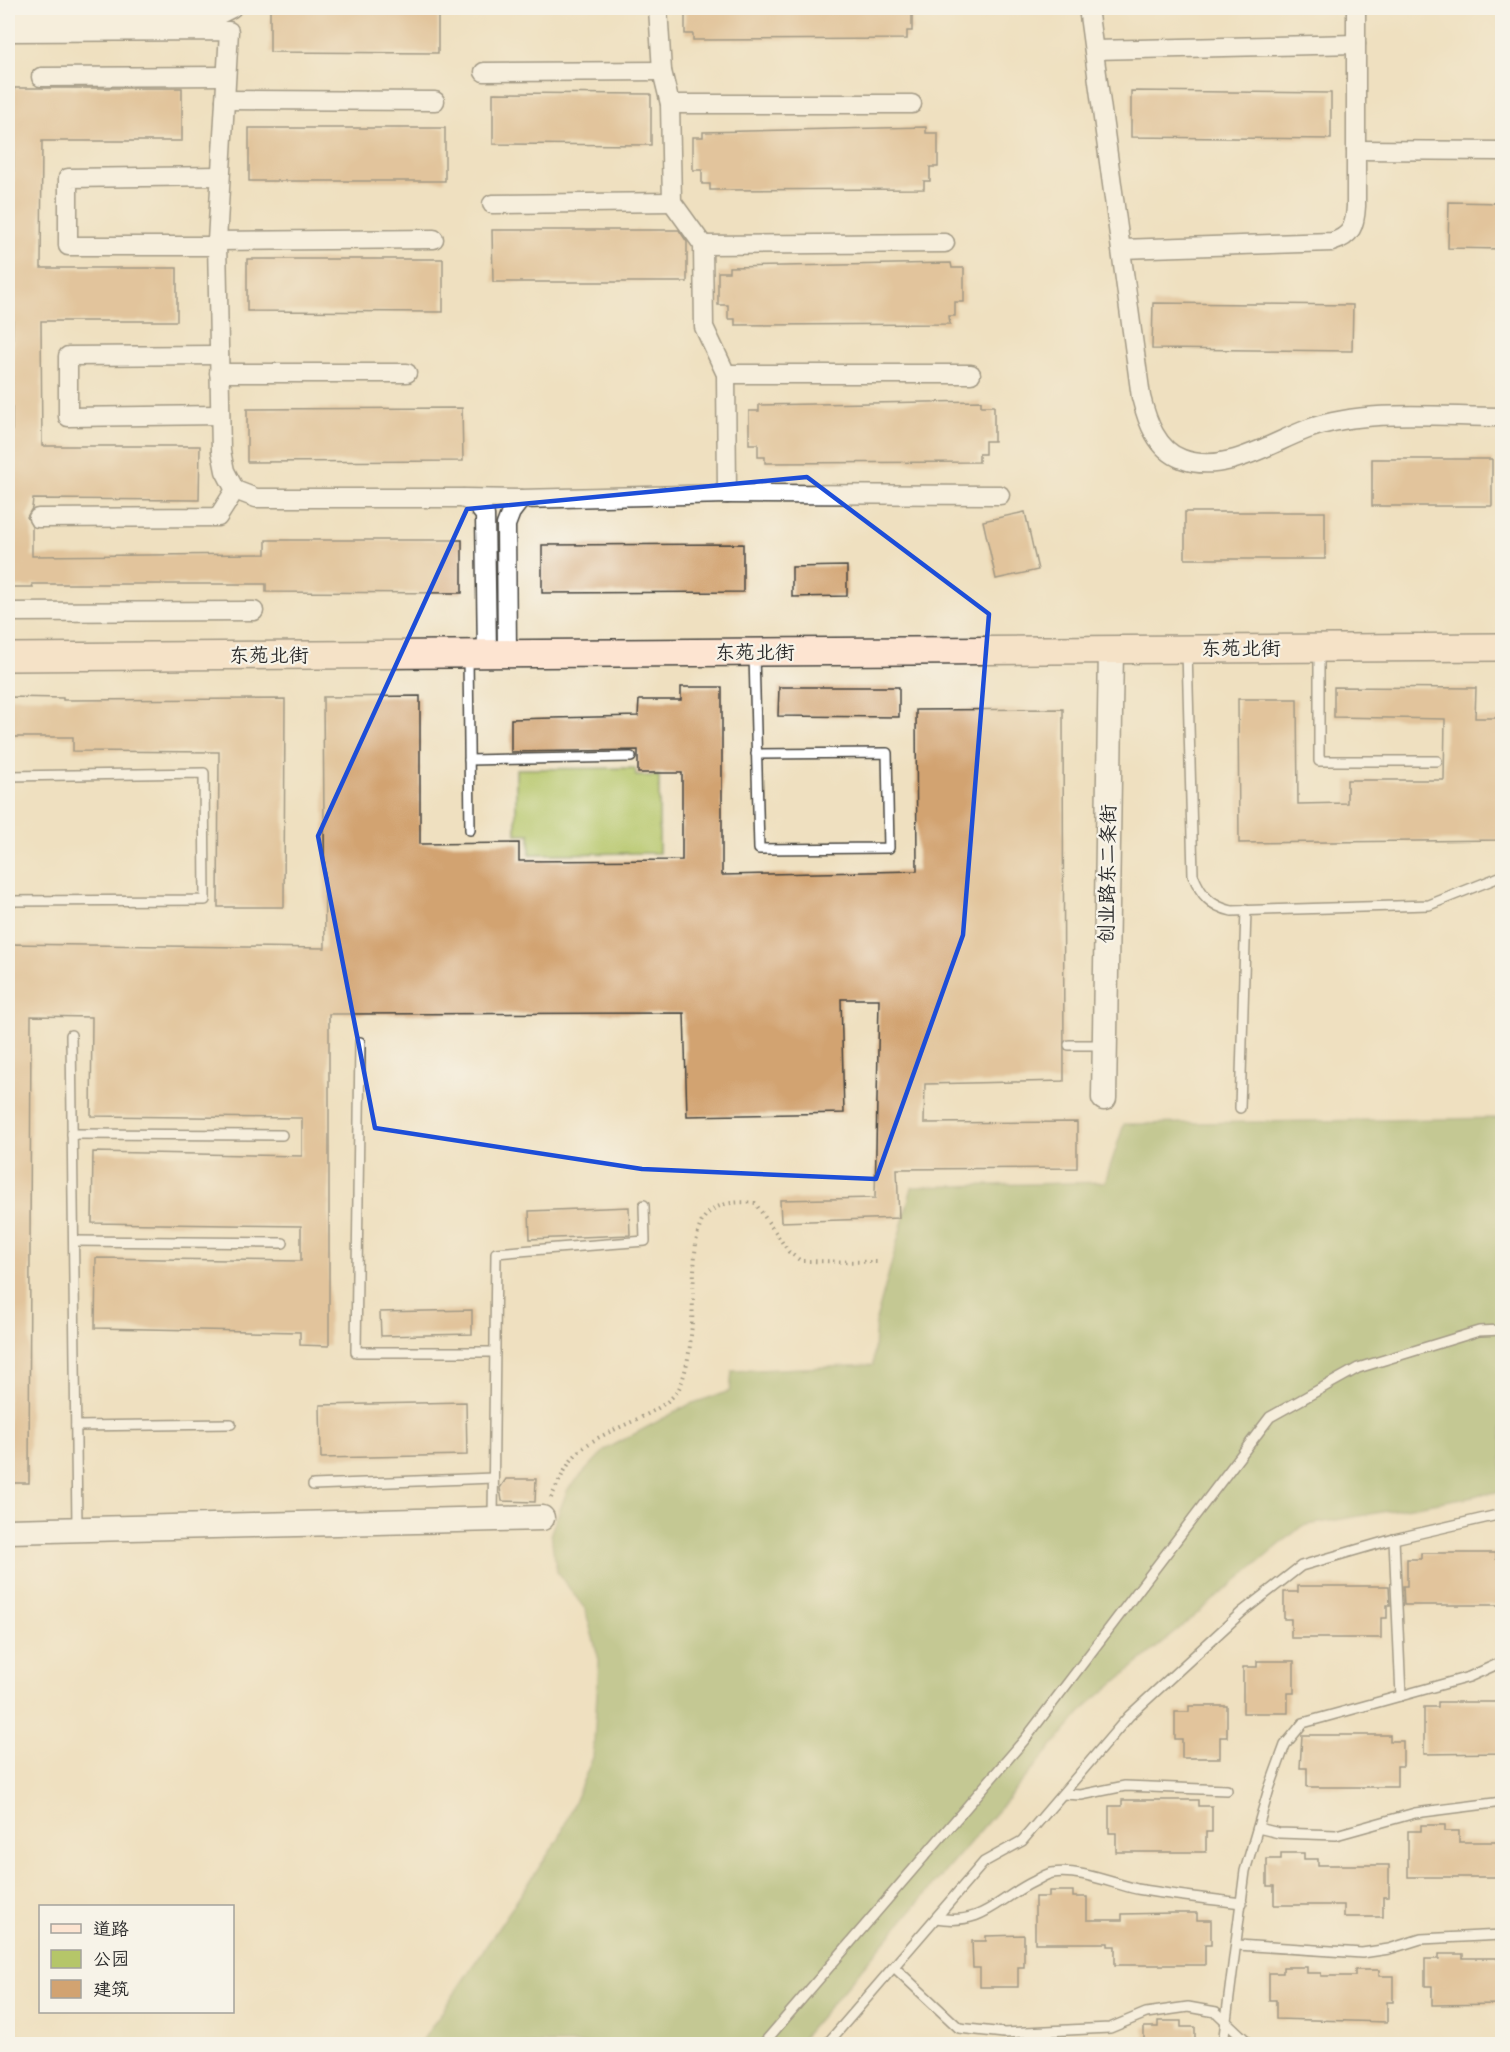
<svg xmlns="http://www.w3.org/2000/svg" width="1510" height="2052" viewBox="0 0 1510 2052" font-family="Sriracha,'LXGW WenKai TC',sans-serif">
  <style>
    .green { fill: #b5c669; stroke: #70784a; stroke-width: 1.5 }
    .forest { fill: #90ab5d; stroke: #5e6b44; stroke-width: 1.5 }
    .building { fill: #d2a371 }
    .lines { fill: none; stroke-linecap: round; stroke-linejoin: round }
    .service-casing { stroke: #484641; stroke-width: 12 }
    .minor-casing { stroke: #484641; stroke-width: 21 }
    .tertiary-casing { stroke: #484641; stroke-width: 27 }
    .secondary-casing { stroke: #484641; stroke-width: 30 }
    .path { stroke: #484641; stroke-width: 4; stroke-dasharray: 1.5 4.5; stroke-linecap: butt }
    .service { stroke: #fff; stroke-width: 9 }
    .minor { stroke: #fff; stroke-width: 18 }
    .tertiary { stroke: #fff; stroke-width: 24 }
    .secondary { stroke: #fde4d1; stroke-width: 27 }
    .marked { fill: none; stroke: #1d4ed8; stroke-width: 4.5; stroke-linejoin: round }
    .labels { text-anchor: middle; stroke-width: 4.5; stroke-linejoin: round; paint-order: stroke }
    .street-label { font-size: 20px; fill: #2b2b2b; stroke: #f7f3e8 }
  </style>
  <rect width="100%" height="100%" fill="#f7f3e8"/>
  <filter id="ink" filterUnits="userSpaceOnUse"><feTurbulence type="fractalNoise" baseFrequency=".0167" numOctaves="2"/><feDisplacementMap in="SourceGraphic" scale="12" xChannelSelector="R" yChannelSelector="G"/><feConvolveMatrix kernelMatrix="1 2 1 2 8 2 1 2 1" color-interpolation-filters="sRGB"/></filter>
  <filter id="wash" filterUnits="userSpaceOnUse"><feTurbulence type="fractalNoise" baseFrequency=".008" numOctaves="4" result="noise"/><feDisplacementMap in="SourceGraphic" scale="24" xChannelSelector="R" yChannelSelector="G"/><feGaussianBlur stdDeviation="1.35" result="paint"/><feColorMatrix in="noise" values="0 0 0 0 0 0 0 0 0 0 0 0 0 0 0 0 0 1.4 0 .05"/><feComposite in="paint" operator="in"/></filter>
  <g filter="url(#wash)">
    <rect width="100%" height="100%" fill="#efe0c0"/>
    <polygon class="green" points="635,768 636,776 659,776 659,853 530,854 530,834 516,834 516,769"/>
    <polygon class="forest" points="1502,1118 1502,1491 1302,1526 1088,1705 797,2044 420,2044 559,1838 593,1757 599,1660 585,1609 557,1572 553,1550 551,1532 568,1489 606,1449 690,1404 730,1391 732,1371 873,1365 876,1320 912,1187 1105,1182 1124,1124"/>
    <g id="blocks">
      <g class="building">
        <polygon points="270,8 438,8 438,53 270,52"/>
        <polygon points="685,8 912,8 912,31 907,31 907,39 693,40 693,34 685,34"/>
        <polygon points="14,88 182,88 182,141 42,141 41,268 177,268 177,321 41,321 42,446 200,446 199,500 33,499 32,508 27,517 32,527 32,556 266,554 266,540 462,540 462,593 266,592 266,584 32,584 33,587 8,587 8,446 12,446"/>
        <polygon points="1131,91 1331,93 1331,139 1131,137"/>
        <polygon points="493,93 651,94 651,145 493,144"/>
        <polygon points="926,127 926,133 938,133 938,167 930,167 930,181 924,181 924,189 710,190 710,184 702,184 702,170 693,170 693,137 703,137 703,132"/>
        <rect x="249" y="128" width="196" height="53"/>
        <polygon points="1449,202 1503,203 1503,249 1448,248"/>
        <polygon points="492,230 679,230 687,242 687,282 493,282"/>
        <polygon points="247,259 443,259 443,312 247,311"/>
        <polygon points="951,263 952,268 964,268 964,302 955,302 955,316 949,316 950,324 735,325 735,319 728,319 728,305 718,305 718,272 729,272 729,267"/>
        <polygon points="1153,303 1353,305 1352,351 1152,349"/>
        <polygon points="981,401 981,406 994,406 994,441 985,441 985,454 979,454 979,462 765,463 765,457 758,457 758,444 749,444 749,411 759,411 759,405"/>
        <polygon points="462,408 463,461 247,462 247,409"/>
        <rect x="1372" y="459" width="120" height="47"/>
        <polygon points="1025,512 1038,570 996,579 983,521"/>
        <rect x="1185" y="512" width="140" height="47"/>
        <polygon points="743,544 743,592 542,593 542,545"/>
        <polygon points="847,566 847,596 792,597 792,567"/>
        <polygon points="681,687 722,687 722,875 917,871 916,710 1063,709 1064,1081 925,1084 924,1123 1077,1122 1077,1168 897,1169 899,1218 781,1222 780,1200 875,1198 879,999 841,999 844,1113 687,1116 684,1013 329,1014 329,1346 300,1345 300,1332 95,1328 96,1258 301,1261 301,1226 92,1223 93,1152 302,1156 302,1118 91,1116 92,1017 31,1016 29,1483 8,1483 8,944 325,948 323,697 420,696 420,844 519,843 519,861 682,860 682,773 638,773 638,750 511,752 511,719 638,716 639,700 681,700"/>
        <polygon points="779,687 899,687 899,717 778,716"/>
        <polygon points="1334,687 1476,688 1475,718 1503,718 1503,840 1239,843 1238,699 1297,699 1298,804 1347,803 1347,780 1444,780 1445,719 1334,717"/>
        <polygon points="8,697 63,698 63,700 285,699 284,907 218,907 219,752 73,751 73,737 8,737"/>
        <polygon points="629,1207 630,1235 530,1239 529,1211"/>
        <polygon points="472,1310 472,1334 381,1336 380,1312"/>
        <polygon points="466,1402 467,1455 321,1458 320,1405"/>
        <polygon points="506,1479 536,1479 535,1502 502,1501 500,1488"/>
        <polygon points="1421,1553 1496,1553 1496,1559 1503,1559 1503,1605 1404,1605 1403,1586 1407,1586 1407,1559 1421,1559"/>
        <polygon points="1298,1586 1389,1586 1390,1605 1387,1605 1387,1618 1381,1618 1381,1638 1291,1638 1291,1619 1284,1619 1284,1592 1298,1592"/>
        <polygon points="1257,1661 1294,1661 1294,1693 1288,1693 1288,1713 1243,1713 1243,1667 1257,1667"/>
        <polygon points="1438,1702 1503,1702 1503,1753 1424,1754 1424,1707 1438,1707"/>
        <polygon points="1189,1706 1227,1706 1227,1737 1220,1737 1220,1758 1182,1758 1182,1739 1175,1739 1175,1712 1189,1712"/>
        <polygon points="1302,1735 1390,1735 1390,1741 1403,1741 1403,1766 1397,1766 1397,1787 1307,1787 1307,1768 1300,1768"/>
        <polygon points="1122,1800 1198,1800 1198,1806 1212,1806 1212,1832 1206,1832 1206,1852 1116,1852 1116,1833 1109,1833 1109,1806 1122,1806"/>
        <polygon points="1421,1825 1445,1825 1445,1831 1459,1831 1459,1842 1503,1842 1503,1877 1408,1877 1408,1831 1421,1831"/>
        <polygon points="1281,1853 1304,1853 1304,1859 1318,1859 1318,1865 1389,1865 1389,1897 1383,1897 1383,1917 1344,1917 1344,1905 1274,1905 1274,1886 1267,1886 1267,1859 1281,1859"/>
        <polygon points="1049,1891 1073,1891 1073,1897 1087,1897 1087,1920 1122,1920 1122,1914 1173,1913 1197,1913 1197,1920 1211,1920 1211,1945 1205,1945 1205,1965 1115,1965 1115,1946 1108,1946 1108,1943 1035,1943 1035,1897 1049,1897"/>
        <polygon points="1024,1935 1024,1967 1018,1967 1018,1987 980,1987 980,1968 973,1968 972,1941 986,1941 986,1936"/>
        <polygon points="1439,1954 1463,1954 1463,1958 1503,1958 1503,2004 1432,2005 1432,1986 1425,1986 1425,1959 1439,1959"/>
        <polygon points="1283,1967 1307,1967 1307,1973 1321,1973 1321,1976 1355,1976 1355,1970 1379,1970 1379,1976 1393,1976 1393,2002 1387,2002 1387,2022 1276,2019 1276,2000 1269,2000 1269,1973 1283,1973"/>
        <polygon points="1158,2021 1181,2021 1181,2027 1195,2027 1195,2044 1144,2044 1144,2027 1158,2027"/>
      </g>
    </g>
  </g>
  <g filter="url(#ink)">
    <use href="#blocks" fill-opacity="0" stroke="#484641" stroke-width="1.5"/>
    <g class="lines">
      <g class="service-casing">
        <g id="service">
          <polyline points="1319,650 1319,761 1437,761"/>
          <path d="M1187,651L1193,875C1201,895 1210,906 1232,911L1429,905L1502,876"/>
          <polyline points="754,654 759,849 889,848 887,753 756,754"/>
          <polyline points="468,656 470,830"/>
          <polyline points="469,760 631,757"/>
          <polyline points="8,776 204,773 205,900 8,901"/>
          <polyline points="71,1035 77,1527"/>
          <polyline points="360,1042 356,1352 495,1352"/>
          <polyline points="1069,1045 1103,1045"/>
          <polyline points="1240,1108 1246,910"/>
          <polyline points="72,1134 282,1135"/>
          <polyline points="74,1241 283,1243"/>
          <polyline points="76,1426 231,1424"/>
          <polyline points="313,1485 493,1478"/>
          <polyline points="493,1518 496,1253 645,1241 644,1205"/>
          <polyline points="1394,1539 1401,1696"/>
          <polyline points="1063,1794 1081,1795 1125,1786 1227,1790"/>
          <polyline points="1258,1828 1279,1833 1336,1835 1415,1813 1502,1802"/>
          <path d="M936,1918C984,1926 997,1899 1035,1881C1040,1878 1047,1874 1052,1873C1081,1869 1110,1883 1137,1889C1172,1895 1207,1899 1242,1903"/>
          <polyline points="1238,1945 1362,1953 1389,1949 1421,1939 1502,1935"/>
          <polyline points="894,1967 959,2028 1004,2033 1110,2028 1146,2013 1188,2007 1216,2012 1250,2044"/>
          <polyline points="763,2044 1026,1738 1270,1417 1358,1368 1479,1331 1502,1330"/>
          <polyline points="827,2044 984,1862 1022,1841 1129,1716 1242,1612 1301,1566 1394,1539 1502,1514"/>
          <polyline points="1223,2044 1245,1871 1269,1789 1285,1745 1303,1723 1469,1677 1502,1662"/>
        </g>
      </g>
      <g class="minor-casing">
        <g id="minor">
          <path d="M1088,8L1141,397C1147,421 1157,450 1182,459C1224,475 1270,443 1308,429C1368,408 1440,417 1502,417"/>
          <polyline points="8,15 218,15 232,8"/>
          <polyline points="8,32 229,31 217,241 221,451 225,471 235,490 256,498 462,498 475,503 485,515 487,654"/>
          <polyline points="1094,50 1356,44"/>
          <polyline points="484,72 662,71"/>
          <polyline points="41,77 226,76"/>
          <polyline points="225,100 435,101"/>
          <polyline points="670,104 912,104"/>
          <polyline points="1356,150 1502,151"/>
          <polyline points="492,204 672,202"/>
          <polyline points="217,241 434,239"/>
          <polyline points="703,245 945,243"/>
          <polyline points="217,246 68,246 68,178 220,176"/>
          <path d="M1121,249L1332,242C1352,236 1355,225 1356,206V8"/>
          <polyline points="219,355 68,356 68,417 220,415"/>
          <polyline points="219,373 407,373"/>
          <polyline points="726,374 971,374"/>
          <polyline points="727,494 1000,495"/>
          <polyline points="464,498 521,499"/>
          <polyline points="38,518 218,517 235,490"/>
          <polyline points="8,612 254,611"/>
          <polyline points="507,653 506,525 511,512 521,499 727,494 726,374 704,327 703,245 672,202 670,104 662,71 658,8"/>
        </g>
      </g>
      <g class="tertiary-casing">
        <g id="tertiary">
          <polyline points="1104,1098 1111,649"/>
          <polyline points="8,1531 542,1518"/>
        </g>
      </g>
      <g class="secondary-casing">
        <polyline id="secondary" points="8,657 1502,647"/>
      </g>
      <path class="path" d="M551,1498C559,1481 568,1460 583,1448C607,1427 670,1414 681,1384C694,1349 692,1308 694,1271C695,1255 695,1236 702,1221C713,1202 736,1201 755,1203L789,1252L801,1261L877,1262"/>
      <use href="#service" class="service"/>
      <use href="#minor" class="minor"/>
      <use href="#tertiary" class="tertiary"/>
      <use href="#secondary" class="secondary"/>
    </g>
  </g>
  <path d="M0 0H1510V2052H0ZM807,477L989,614L963,935L876,1179L642,1169L375,1128L318,836L467,509Z" fill="#efe0c0" fill-opacity=".55" fill-rule="evenodd"/>
  <path class="marked" d="M807,477L989,614L963,935L876,1179L642,1169L375,1128L318,836L467,509Z"/>
  <g class="labels">
    <g class="street-label">
      <text x="1241" y="655">东苑北街</text>
      <text x="755" y="659">东苑北街</text>
      <text x="269" y="662">东苑北街</text>
      <text transform="translate(1107 874) rotate(-89)" y="7">创业路东二条街</text>
    </g>
  </g>
  <rect width="1510" height="2052" fill="none" stroke="#f7f3e8" stroke-width="30"/>
  <rect x="39" y="1905" width="195" height="108" fill="#f7f3e8" stroke="#a5a39c" stroke-width="1.5"/>
  <rect x="51" y="1924" width="30" height="9" fill="#fde4d1" stroke="#a5a39c" stroke-width="1.5"/>
  <text x="93" y="1935" font-size="18" fill="#2b2b2b">道路</text>
  <rect x="51" y="1950" width="30" height="18" fill="#b5c669" stroke="#a5a39c" stroke-width="1.5"/>
  <text x="93" y="1965" font-size="18" fill="#2b2b2b">公园</text>
  <rect x="51" y="1980" width="30" height="18" fill="#d2a371" stroke="#a5a39c" stroke-width="1.5"/>
  <text x="93" y="1995" font-size="18" fill="#2b2b2b">建筑</text>
</svg>
